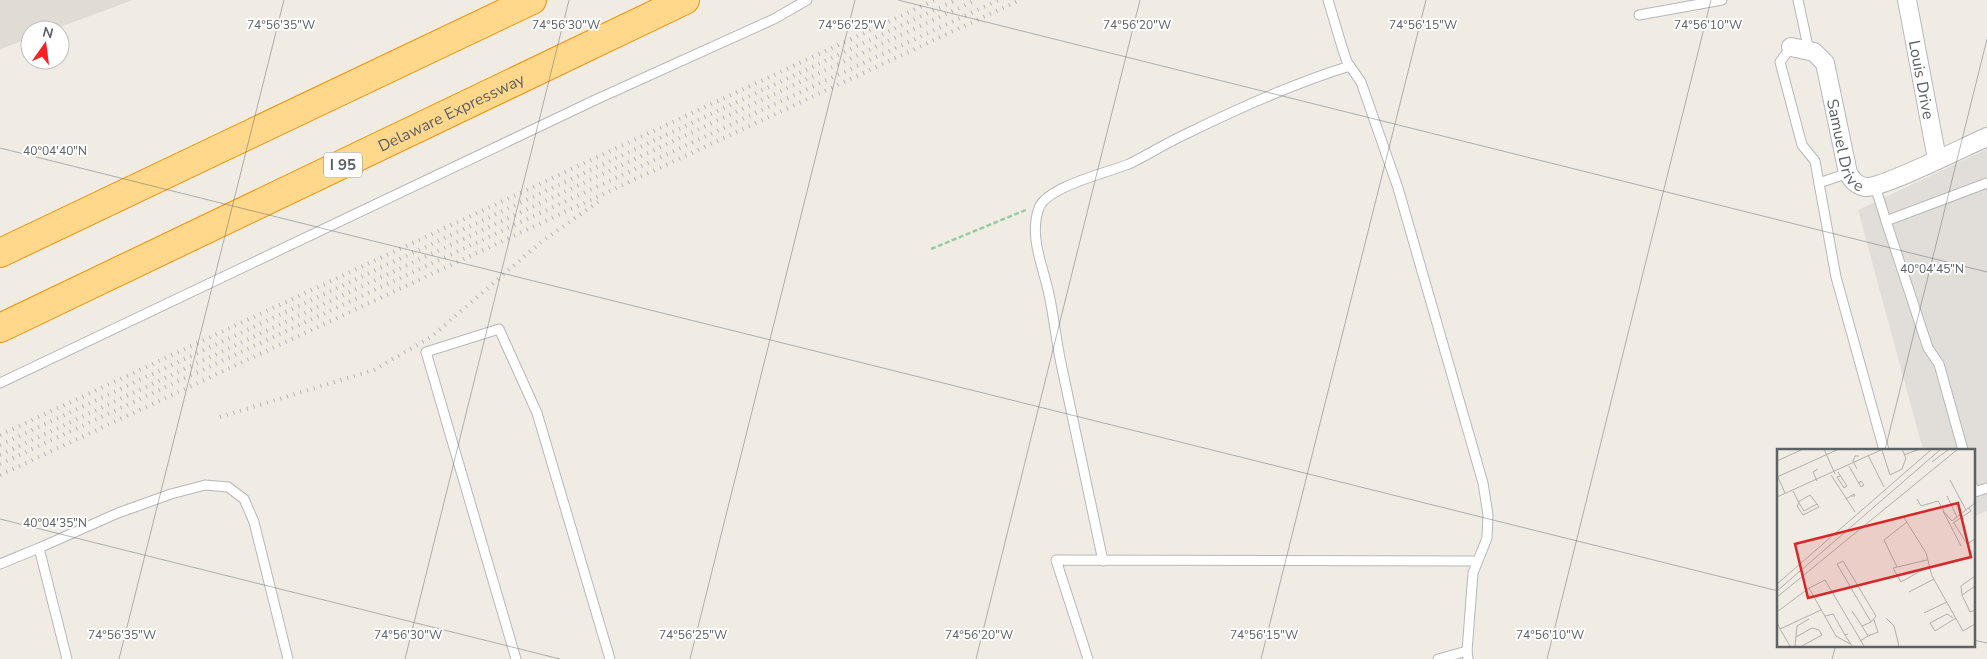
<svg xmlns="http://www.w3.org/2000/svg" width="1987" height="659" viewBox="0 0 1987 659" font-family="'Nunito Sans',sans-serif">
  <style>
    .industrial { fill: #e1ded9 }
    .education { fill: #e0dbd3 }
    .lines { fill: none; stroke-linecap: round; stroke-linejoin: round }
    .lane-casing { stroke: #b5b8bc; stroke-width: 11 }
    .street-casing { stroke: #b5b8bc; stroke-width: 20 }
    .highway-casing { stroke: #f49200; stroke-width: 30 }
    .path { stroke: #96cca1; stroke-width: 2.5; stroke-dasharray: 5 2.5; stroke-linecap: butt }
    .lane { stroke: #fff; stroke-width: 9 }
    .street { stroke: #fff; stroke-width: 18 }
    .highway { stroke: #ffd88c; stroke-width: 28 }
    .rail { stroke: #b4b5b6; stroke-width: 4; stroke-dasharray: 1 6; stroke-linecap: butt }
    .ticks { fill: none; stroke: #5c6166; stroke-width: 1; stroke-opacity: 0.45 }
    .labels { text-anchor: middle; stroke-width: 4; stroke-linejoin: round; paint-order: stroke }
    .shield { fill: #fff; stroke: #8d9094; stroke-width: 1 }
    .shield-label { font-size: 15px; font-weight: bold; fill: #5c6166 }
    .street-label { font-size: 16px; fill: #5c6166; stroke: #fff }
    .inset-road { fill: none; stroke: #b1b0ae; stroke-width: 1 }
    .view { fill: #d62828; fill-opacity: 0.15; stroke: #d62828; stroke-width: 2.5 }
    .inset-edge { fill: none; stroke: #5c6166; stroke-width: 2.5 }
    .ticks-label { font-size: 12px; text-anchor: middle; fill: #5c6166; stroke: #fff; stroke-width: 4; stroke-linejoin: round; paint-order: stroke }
  </style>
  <rect width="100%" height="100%" fill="#f0ece4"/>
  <polygon class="industrial" points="1987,149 1987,511 1973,517 1973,450 1923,450 1858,210"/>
  <polygon class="education" points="0,0 133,0 52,30 30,30 30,38 0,49"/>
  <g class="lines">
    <g class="lane-casing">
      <g id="lane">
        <polyline points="1328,0 1342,47 1347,62 1361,82 1398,188 1483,483 1488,515 1487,538 1473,573 1467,651 1468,659"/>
        <polyline points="1798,0 1809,51"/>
        <polyline points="1639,15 1722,0"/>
        <polyline points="1791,47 1780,62 1802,145 1815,161 1836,277 1884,450"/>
        <polyline points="1819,183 1848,173"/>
        <polyline points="1875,186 1886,221 1987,183"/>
        <polyline points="1886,221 1928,348 1939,364 1963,450"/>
        <polyline points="0,383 595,100 774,19 807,0"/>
        <polyline points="1973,487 1975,492 1987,488"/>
        <polyline points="39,548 118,513 171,494 205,485 228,487 244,499 254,522 288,659"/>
        <path d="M1103,561C1089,496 1075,432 1062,368C1056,342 1054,315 1048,290C1042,264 1029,235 1039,208C1046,187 1109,172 1129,164C1148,155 1166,143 1186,134C1239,108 1294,83 1350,66"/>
        <polyline points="0,564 39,548 67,659"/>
        <polyline points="516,659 426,352 499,329 537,413 610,659"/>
        <polyline points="1088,659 1056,560 1477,561"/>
        <polyline points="1438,659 1467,651"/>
      </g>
    </g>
    <g class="street-casing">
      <g id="street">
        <path id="s1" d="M1907,0L1937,159"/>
        <path id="s2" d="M1791,47L1814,52L1825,63L1848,173C1852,180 1856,185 1865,187C1881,189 1966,146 1987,137"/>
      </g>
    </g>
    <g class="highway-casing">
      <g id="highway">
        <polyline points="0,253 532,0"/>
        <path id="s3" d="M0,328L685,0"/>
      </g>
    </g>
    <polyline class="path" points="931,249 1028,209"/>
    <use href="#lane" class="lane"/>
    <use href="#street" class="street"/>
    <use href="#highway" class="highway"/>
    <g class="rail">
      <polyline points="220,417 374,370 431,337 541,242 598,202"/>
      <polyline points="0,435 935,0"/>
      <polyline points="0,445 956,0"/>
      <polyline points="0,455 976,0"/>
      <polyline points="0,464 999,0"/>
      <polyline points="0,475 1020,0"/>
    </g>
  </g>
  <path class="ticks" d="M898,0L1987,272M0,148L1778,591M1885,450L1987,39M0,519L560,659M1973,640L1987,643M119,659L284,0M405,659L569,0M690,659L855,0M976,659L1140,0M1261,659L1426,0M1547,659L1711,0M1832,659L1836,645"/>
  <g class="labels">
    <rect class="shield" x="324" y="152.5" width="38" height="25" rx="4"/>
    <g class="shield-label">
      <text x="343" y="170">I 95</text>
    </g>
    <g class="street-label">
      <text dy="6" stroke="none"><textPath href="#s1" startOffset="81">Louis Drive</textPath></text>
      <text dy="6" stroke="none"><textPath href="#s3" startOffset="500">Delaware Expressway</textPath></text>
      <text dy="6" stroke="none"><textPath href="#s2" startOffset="124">Samuel Drive</textPath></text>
    </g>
  </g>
  <g transform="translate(1777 449)">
    <rect width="198" height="198" fill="#f0ece4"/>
    <path class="inset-road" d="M47,0L58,25M105,1L113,26L125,20L129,9L125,0M91,6L107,38M127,6L143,0M0,12L26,0M155,13L172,0M72,17L84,38L87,36L84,32L82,34M80,20L76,12L78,7H82M61,23L70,37L67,39L60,28L63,27M0,26L8,44M54,26L78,63M0,28L62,0M173,31L189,61M40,32L36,23L41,20M16,42L22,54L27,62L40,55L33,46L21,53M170,47L180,68M0,48L106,0M69,50L77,45L78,47H74M140,50L144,57L161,52L167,62M22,54L20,57L26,66L42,58L40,55M166,62L175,72L198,54M166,62L184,97M126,67L149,104L155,127L186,182L198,175M176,74L194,62L192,59M177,74L190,95L198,90M150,111L116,119L124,133L151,118M120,118L107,91L130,73M0,135L155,0M198,137L185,146L193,163L198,161M32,139L48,131L87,197M0,142L164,0M132,143L157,130M185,146L184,137L198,127M0,148L181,0M75,162L85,177M0,163L32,139L59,187L73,195M147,164L170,153M48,167L56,165L68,186M109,169L117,177L122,197M176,169L170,165L153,174L158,182L179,169M0,173L3,180L44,161M3,180L13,197M71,185L68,186L75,197M91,187L101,183L97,171M19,188L35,179L42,181L45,186L25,197M83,192L91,187L85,177L94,173L60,115L66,112L99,167L94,173M18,197L20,177L32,170"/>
    <path class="view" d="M181,54L194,108L31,149L18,95Z"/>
    <rect width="198" height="198" class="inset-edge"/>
  </g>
  <g class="ticks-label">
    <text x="281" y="29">74°56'35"W</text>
    <text x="566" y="29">74°56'30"W</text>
    <text x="852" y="29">74°56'25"W</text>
    <text x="1137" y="29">74°56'20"W</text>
    <text x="1423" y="29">74°56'15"W</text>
    <text x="1708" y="29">74°56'10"W</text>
    <text x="55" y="155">40°04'40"N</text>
    <text x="1932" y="273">40°04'45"N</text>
    <text x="55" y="527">40°04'35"N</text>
    <text x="122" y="639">74°56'35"W</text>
    <text x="408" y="639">74°56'30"W</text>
    <text x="693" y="639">74°56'25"W</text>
    <text x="979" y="639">74°56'20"W</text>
    <text x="1264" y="639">74°56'15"W</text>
    <text x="1550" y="639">74°56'10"W</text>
  </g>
  <g transform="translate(45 45) rotate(14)"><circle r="24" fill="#ffffff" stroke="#bec0c2"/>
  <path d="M0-4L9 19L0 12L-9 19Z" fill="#fa2023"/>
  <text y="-8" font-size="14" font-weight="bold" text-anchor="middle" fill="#5c6166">N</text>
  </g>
</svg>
